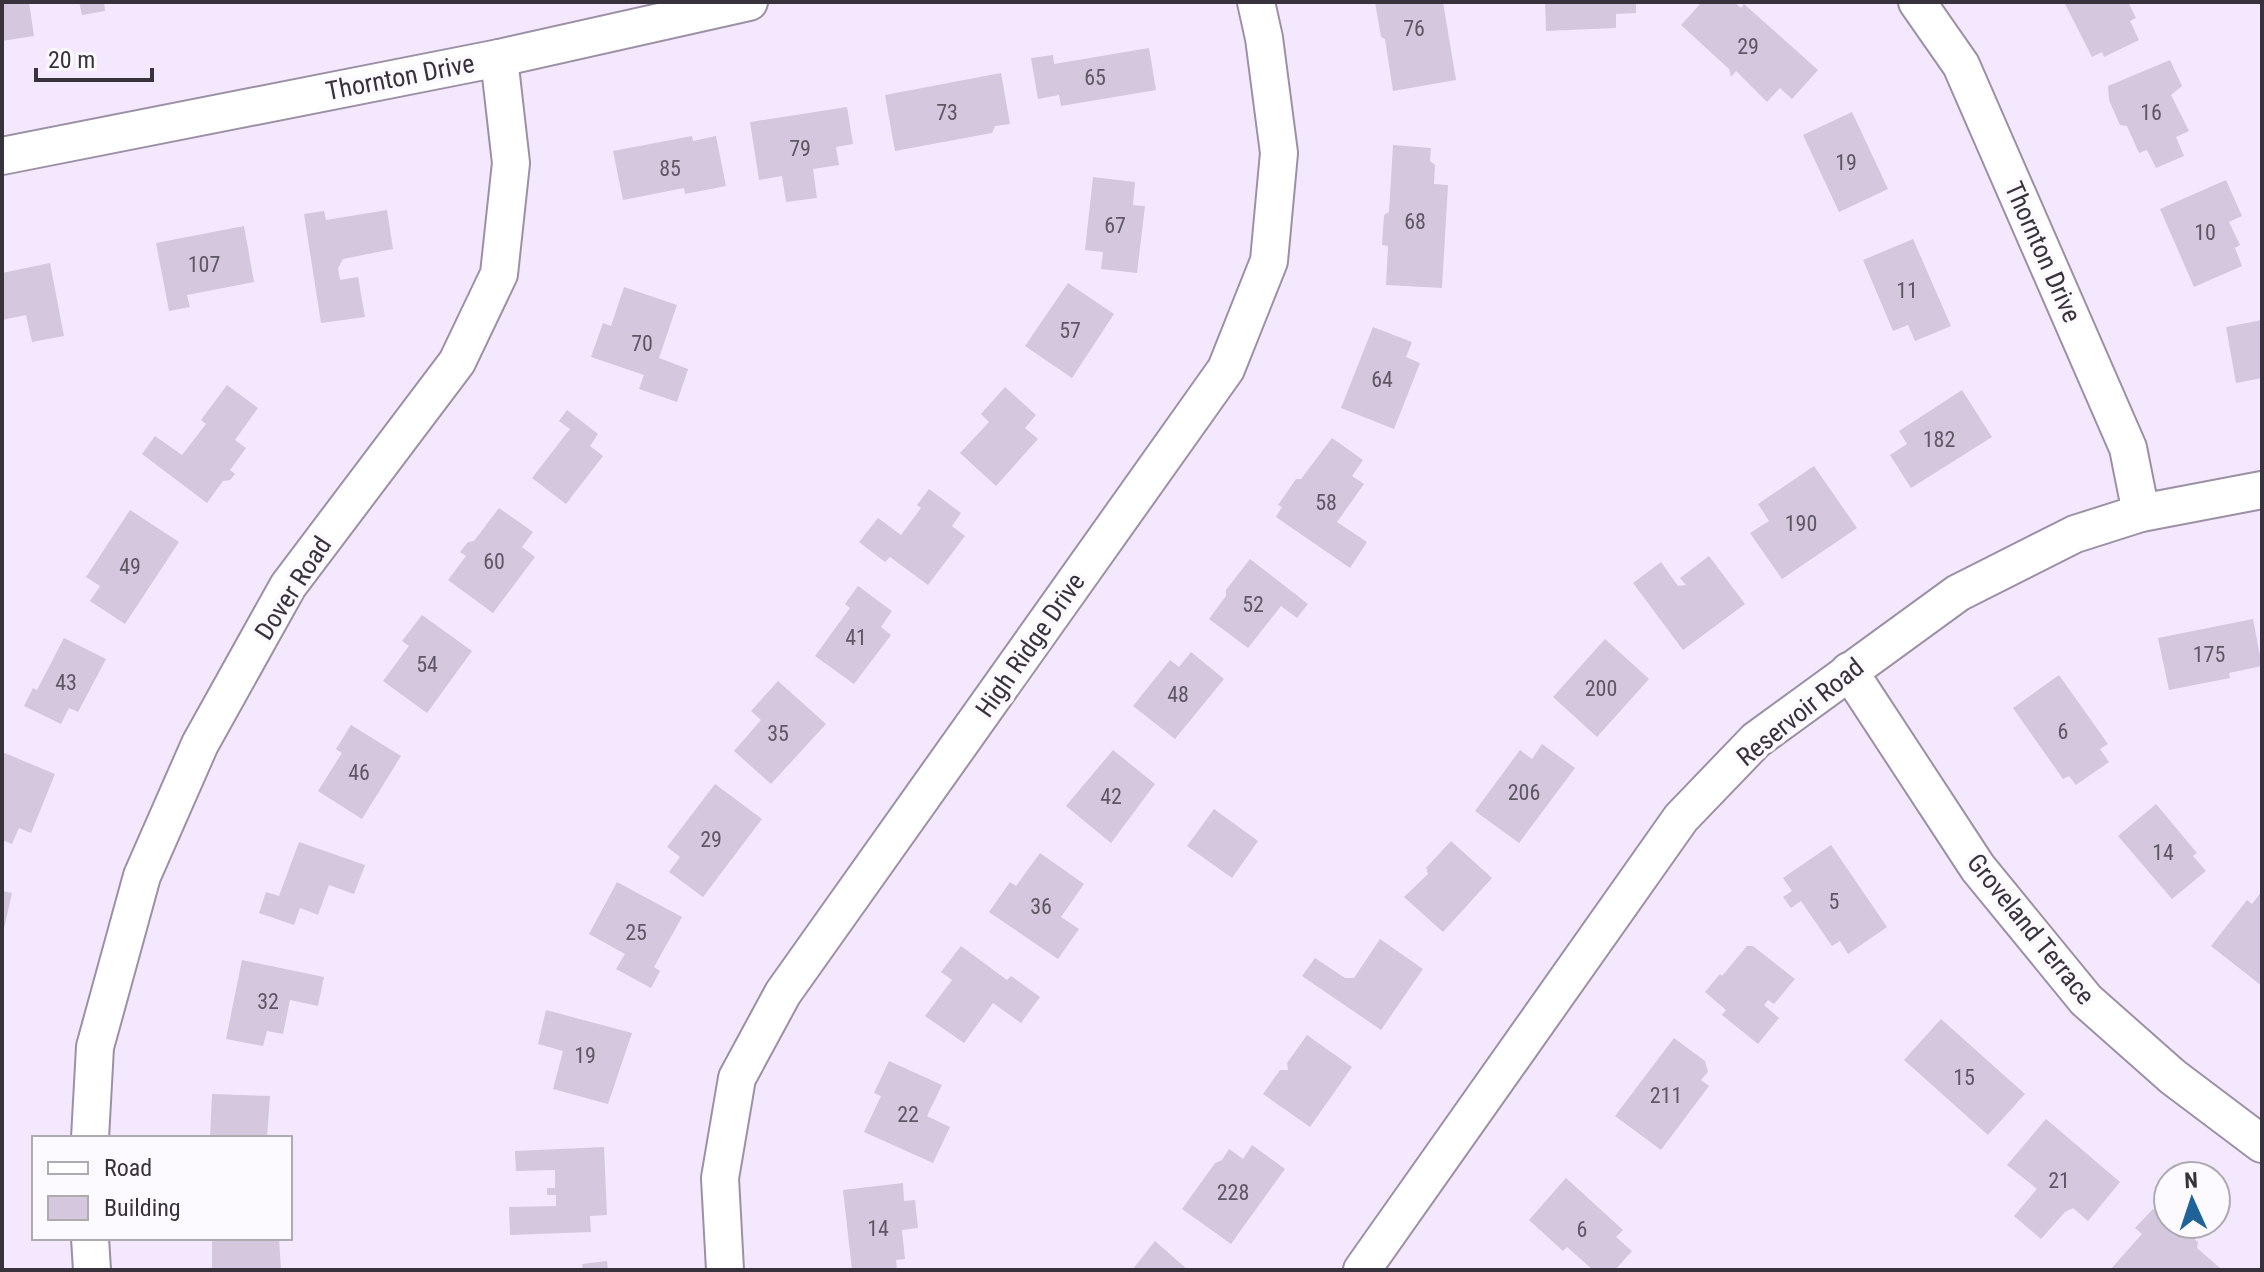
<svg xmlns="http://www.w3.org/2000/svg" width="2264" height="1272" viewBox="0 0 2264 1272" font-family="'Roboto Condensed',sans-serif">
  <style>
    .building { fill: #d4c7de }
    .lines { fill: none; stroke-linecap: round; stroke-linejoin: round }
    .minor-casing { stroke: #9c90a5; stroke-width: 40 }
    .minor { stroke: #fff; stroke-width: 36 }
    .labels { text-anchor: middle; stroke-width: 8; stroke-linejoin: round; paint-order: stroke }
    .number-label { font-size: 22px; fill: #5e5764 }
    .street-label { font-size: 26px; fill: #37323b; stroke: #fcfafe }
  </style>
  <rect width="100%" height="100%" fill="#f4e8ff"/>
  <g class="building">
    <polygon points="2,2 29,2 34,36 2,41"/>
    <polygon points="79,2 104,2 105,11 82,15"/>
    <polygon points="1375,2 1443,2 1456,80 1393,91 1385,39 1381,37"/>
    <polygon points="1545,2 1636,2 1636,13 1616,14 1616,28 1546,31"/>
    <polygon points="1702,2 1734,2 1741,8 1744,4 1818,70 1792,99 1780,88 1767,102 1736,71 1731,77 1729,69 1681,25"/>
    <polygon points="2064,2 2128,2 2136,18 2130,21 2139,40 2104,57 2102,52 2092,57"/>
    <polygon points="1149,48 1156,90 1061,106 1059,95 1038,99 1031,58 1053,55 1054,64"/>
    <polygon points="2170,60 2182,86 2171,95 2189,131 2176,137 2184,156 2156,168 2147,150 2139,153 2127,126 2120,125 2109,100 2108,86"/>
    <polygon points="1001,73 1010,124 995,126 992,133 895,151 885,95"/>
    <polygon points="847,107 853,144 836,147 839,165 813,169 817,198 786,202 782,176 759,180 750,122"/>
    <polygon points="1852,112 1888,189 1839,212 1803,135"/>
    <polygon points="692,136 693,141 716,136 726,186 685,194 684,188 623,200 613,151"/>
    <polygon points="1393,145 1431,148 1430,161 1435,165 1434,184 1448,185 1442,288 1386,285 1388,246 1382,245 1384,215 1389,212"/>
    <polygon points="1093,177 1135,182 1133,205 1145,206 1137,273 1101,269 1103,252 1085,250"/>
    <polygon points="2226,180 2242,216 2229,222 2240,245 2235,248 2242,266 2194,287 2160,209"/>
    <polygon points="387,210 393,249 343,259 338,268 340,280 358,277 365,317 321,323 304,214 324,211 326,220"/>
    <polygon points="244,226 254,282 187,295 190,307 169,311 156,243"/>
    <polygon points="1913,239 1951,326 1915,341 1908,325 1893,331 1863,260"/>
    <polygon points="50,263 64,336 32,342 26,315 2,320 2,273"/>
    <polygon points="1068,283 1114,314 1072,378 1025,346"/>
    <polygon points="624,287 677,305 659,358 688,369 677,402 639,389 644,375 591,357 603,323 611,326"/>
    <polygon points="2262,320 2262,378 2236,383 2226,327"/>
    <polygon points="1373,327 1412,342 1406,357 1420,363 1394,429 1341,408"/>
    <polygon points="227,385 258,408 235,440 246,448 230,470 235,474 230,480 223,481 207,503 142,454 155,436 182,455 206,424 201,420"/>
    <polygon points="1005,387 1036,415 1025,428 1038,439 996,486 960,453 989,422 981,414"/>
    <polygon points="1962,390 1992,437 1911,488 1890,455 1907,444 1899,431"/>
    <polygon points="567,410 598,434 590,446 603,456 566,504 532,478 570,429 559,421"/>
    <polygon points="1332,438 1363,460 1352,476 1364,484 1337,522 1367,542 1350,568 1276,517 1282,507 1278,505 1296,479 1301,479"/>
    <polygon points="1814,466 1857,528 1782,579 1750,533 1769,521 1758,504"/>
    <polygon points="929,489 961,513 952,526 965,536 928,585 890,557 885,562 859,542 878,518 901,535 921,508 917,505"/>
    <polygon points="499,508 533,532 522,547 535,557 493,613 448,580 466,556 460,552 468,542 474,541"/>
    <polygon points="130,510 179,542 125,624 90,601 100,586 86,577"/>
    <polygon points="1709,556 1745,604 1683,650 1633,583 1661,562 1678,586 1686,585 1680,578"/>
    <polygon points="1250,559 1308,604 1297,618 1281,606 1248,648 1209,619 1226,596 1226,590"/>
    <polygon points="858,586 892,611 881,627 891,635 854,684 815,656 850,608 845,604"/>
    <polygon points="422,615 472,651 427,713 383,681 409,646 402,641"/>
    <polygon points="2253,619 2262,666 2229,673 2230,678 2169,690 2158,638"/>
    <polygon points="64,638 106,659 78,712 69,708 61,724 24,706 33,688 37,690"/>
    <polygon points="1605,639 1649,679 1597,737 1553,697"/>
    <polygon points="1191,652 1224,679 1175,739 1133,706 1170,660 1179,667"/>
    <polygon points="2059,675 2108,744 2100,749 2109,762 2076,785 2069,776 2063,779 2013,708"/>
    <polygon points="778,681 826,724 771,784 734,751 761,720 751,711"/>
    <polygon points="351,725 401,756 362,819 318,791 342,753 336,749"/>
    <polygon points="1542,744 1575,768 1519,843 1475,811 1520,750 1532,759"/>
    <polygon points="1113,750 1155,784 1111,843 1066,806"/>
    <polygon points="2,752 55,774 31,833 19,828 12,844 2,840"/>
    <polygon points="715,784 762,819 703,897 669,872 680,857 667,847"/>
    <polygon points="2156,804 2197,853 2193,856 2206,871 2172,899 2118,836"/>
    <polygon points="1214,809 1258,841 1232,878 1187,846"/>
    <polygon points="1451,841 1492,878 1443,932 1404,897 1428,874 1426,868"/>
    <polygon points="299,842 365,865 354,894 329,885 318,915 300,908 294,925 259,913 266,892 279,896"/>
    <polygon points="1831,845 1887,927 1848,954 1840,941 1832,946 1801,901 1791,908 1783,897 1792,891 1783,878"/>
    <polygon points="1040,853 1084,884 1061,917 1079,929 1058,959 989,912 1010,882 1016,886"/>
    <polygon points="617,882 682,917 654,967 660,971 651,988 616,969 625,954 589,934"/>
    <polygon points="2,891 12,893 3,933 2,933"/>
    <polygon points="2262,891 2262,986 2211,946 2247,900 2252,904"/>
    <polygon points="1380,939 1423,969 1381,1030 1302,976 1315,958 1345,978 1354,978"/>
    <polygon points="961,946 1007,980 1011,976 1040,997 1021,1023 993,1003 964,1043 925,1016 952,980 941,972"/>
    <polygon points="1747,946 1753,946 1795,979 1774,1004 1768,1000 1764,1005 1779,1018 1758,1044 1722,1015 1726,1010 1705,992 1720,974 1722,976"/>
    <polygon points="242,960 324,977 318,1006 290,1000 283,1034 267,1031 263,1046 226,1039"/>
    <polygon points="546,1010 632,1033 608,1104 553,1089 563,1051 538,1044"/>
    <polygon points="1941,1019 2025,1094 1988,1135 1904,1060"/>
    <polygon points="1307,1035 1352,1067 1310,1127 1263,1094 1280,1070 1288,1070 1287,1063"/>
    <polygon points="1674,1038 1705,1061 1708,1072 1701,1080 1709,1086 1661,1150 1615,1116"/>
    <polygon points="889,1061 942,1085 927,1116 950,1127 933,1163 864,1132 881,1096 874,1093"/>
    <polygon points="212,1094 270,1096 267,1138 210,1138"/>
    <polygon points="2046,1119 2120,1182 2088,1221 2073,1208 2065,1212 2041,1239 2014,1216 2037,1189 2007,1165"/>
    <polygon points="1252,1145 1285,1169 1231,1244 1182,1209 1215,1163 1222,1160 1229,1149 1243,1159"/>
    <polygon points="604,1147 607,1215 590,1216 591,1232 510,1235 509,1207 556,1206 556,1195 547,1195 547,1188 555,1188 555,1170 516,1171 515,1151"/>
    <polygon points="1566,1178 1623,1230 1616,1237 1632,1251 1615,1270 1593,1270 1567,1247 1563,1251 1529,1220"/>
    <polygon points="903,1183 904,1201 915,1200 918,1228 902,1230 905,1259 896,1260 897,1270 852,1270 843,1190"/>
    <polygon points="2153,1209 2168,1224 2178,1224 2198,1242 2197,1248 2222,1270 2110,1270 2142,1234 2135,1228"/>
    <polygon points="212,1238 279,1238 281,1270 212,1270"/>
    <polygon points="1155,1241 1188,1270 1132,1270"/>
    <polygon points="607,1261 608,1270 583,1270 582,1264"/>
  </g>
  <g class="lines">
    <g class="minor-casing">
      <g id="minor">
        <polyline points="1917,2 1961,65 2128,448 2141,513"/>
        <polyline points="2,156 499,58 749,2"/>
        <polyline points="1849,671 1978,868 2086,1000 2173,1077 2262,1144"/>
        <polyline points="90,1138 95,1047 142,876 200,744 288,586 457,362 499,274 511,163 499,58"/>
        <polyline points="90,1238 92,1270"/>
        <polyline points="725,1270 720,1178 737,1078 783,993 1226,369 1269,261 1279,153 1264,38 1256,2"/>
        <polyline points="1362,1270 1681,818 1756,740 1958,593 2075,534 2141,513 2262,490"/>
      </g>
    </g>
    <use href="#minor" class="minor"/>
  </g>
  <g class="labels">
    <g class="number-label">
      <text x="1414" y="36">76</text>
      <text x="1748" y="54">29</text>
      <text x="1095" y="85">65</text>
      <text x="947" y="120">73</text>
      <text x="2151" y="120">16</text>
      <text x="800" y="156">79</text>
      <text x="1846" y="170">19</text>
      <text x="670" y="176">85</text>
      <text x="1415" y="229">68</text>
      <text x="1115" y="233">67</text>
      <text x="2205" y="240">10</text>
      <text x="204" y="272">107</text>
      <text x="1907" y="298">11</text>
      <text x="1070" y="338">57</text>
      <text x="642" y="351">70</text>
      <text x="1382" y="387">64</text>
      <text x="1939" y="447">182</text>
      <text x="1326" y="510">58</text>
      <text x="1801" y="531">190</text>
      <text x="494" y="569">60</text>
      <text x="130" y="574">49</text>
      <text x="1253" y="612">52</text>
      <text x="856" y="645">41</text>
      <text x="2209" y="662">175</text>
      <text x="427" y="672">54</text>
      <text x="66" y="690">43</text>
      <text x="1601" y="696">200</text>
      <text x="1178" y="702">48</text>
      <text x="2063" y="739">6</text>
      <text x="778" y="741">35</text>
      <text x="359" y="780">46</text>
      <text x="1524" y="800">206</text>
      <text x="1111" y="804">42</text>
      <text x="711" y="847">29</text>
      <text x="2163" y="860">14</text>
      <text x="1834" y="909">5</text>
      <text x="1041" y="914">36</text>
      <text x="636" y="940">25</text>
      <text x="268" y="1009">32</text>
      <text x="585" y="1063">19</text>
      <text x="1964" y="1085">15</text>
      <text x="1666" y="1103">211</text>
      <text x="908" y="1122">22</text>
      <text x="2059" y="1188">21</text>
      <text x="1233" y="1200">228</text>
      <text x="878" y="1236">14</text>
      <text x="1582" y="1237">6</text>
    </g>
    <g class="street-label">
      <text transform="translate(400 77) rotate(-11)" y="9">Thornton Drive</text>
      <text transform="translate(2043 252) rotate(66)" y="9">Thornton Drive</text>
      <text transform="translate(293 588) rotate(-57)" y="9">Dover Road</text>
      <text transform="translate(1030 645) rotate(-55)" y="9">High Ridge Drive</text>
      <text transform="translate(1800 712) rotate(-39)" y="9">Reservoir Road</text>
      <text transform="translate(2031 929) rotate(51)" y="9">Groveland Terrace</text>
    </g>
  </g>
  <rect width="2264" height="1272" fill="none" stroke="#37323b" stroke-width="8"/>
  <rect x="32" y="1136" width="260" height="104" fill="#fcfafe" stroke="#adaab0" stroke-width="2"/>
  <rect x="48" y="1162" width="40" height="12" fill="#ffffff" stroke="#adaab0" stroke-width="2"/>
  <text x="104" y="1176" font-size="24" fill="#37323b">Road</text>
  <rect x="48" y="1196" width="40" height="24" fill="#d4c7de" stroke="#adaab0" stroke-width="2"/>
  <text x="104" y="1216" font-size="24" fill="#37323b">Building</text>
  <g transform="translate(2192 1200) rotate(357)"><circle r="38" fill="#fcfafe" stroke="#adaab0" stroke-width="2"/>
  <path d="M0-6L14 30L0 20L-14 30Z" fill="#216398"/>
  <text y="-12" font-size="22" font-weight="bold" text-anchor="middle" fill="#37323b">N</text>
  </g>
  <path d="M36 68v12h116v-12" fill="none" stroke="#37323b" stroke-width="4"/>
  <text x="48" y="68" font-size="24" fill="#37323b" stroke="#fcfafe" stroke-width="6" paint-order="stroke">20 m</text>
</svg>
